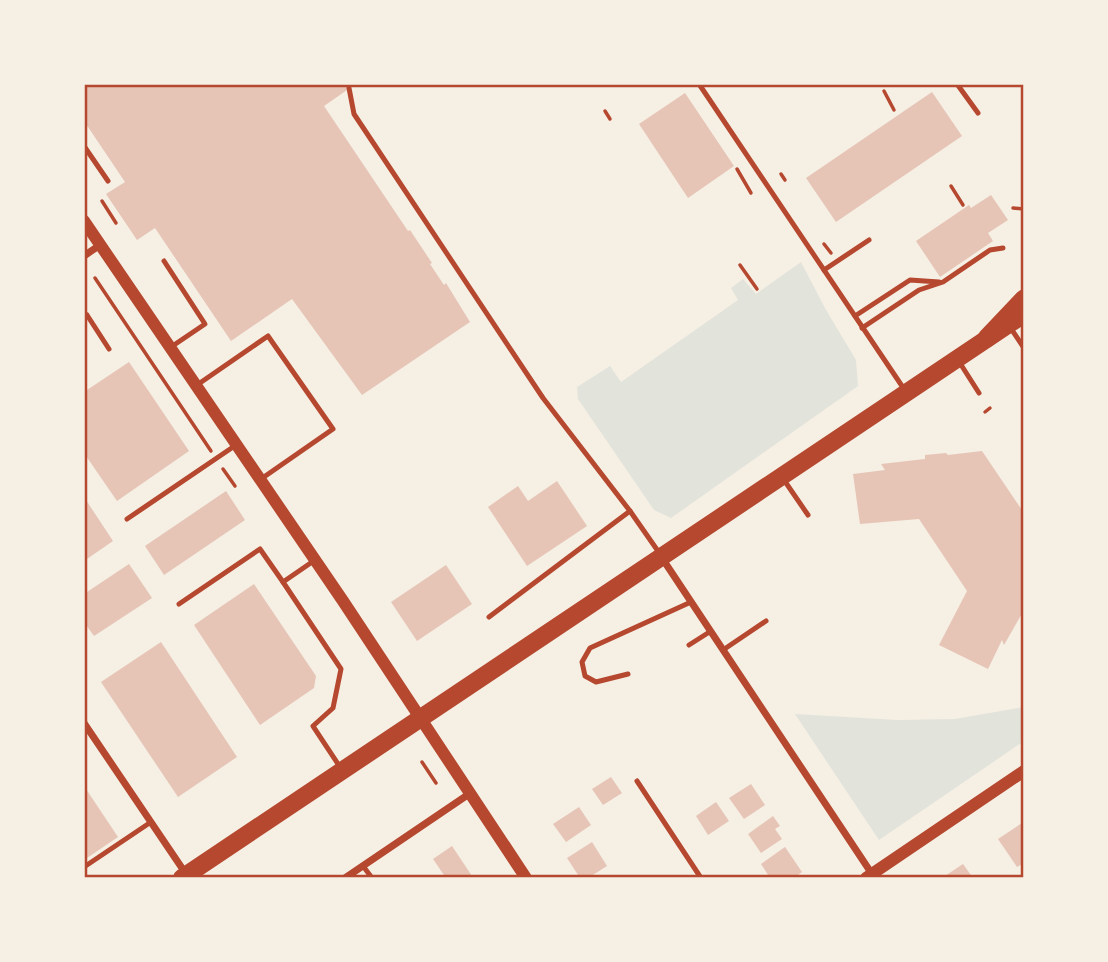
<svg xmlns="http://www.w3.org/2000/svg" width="1108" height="962" viewBox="0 0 1108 962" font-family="'Golos Text',sans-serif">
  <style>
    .green { fill: #e2e4dc }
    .building { fill: #e6c5b7 }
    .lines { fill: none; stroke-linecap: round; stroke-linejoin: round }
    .path { stroke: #b5482f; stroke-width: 3.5 }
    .service { stroke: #b5482f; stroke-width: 5 }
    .minor { stroke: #b5482f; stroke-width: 7 }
    .tertiary { stroke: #b5482f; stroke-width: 12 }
    .primary { stroke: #b5482f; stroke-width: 18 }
    .trunk { stroke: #b5482f; stroke-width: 19 }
    .neatline { fill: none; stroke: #b5482f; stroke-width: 2.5 }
  </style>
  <rect width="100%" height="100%" fill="#f6efe4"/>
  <g class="green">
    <polygon points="801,262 826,310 856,360 858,386 671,518 654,510 578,399 577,387 610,366 621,382 738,300 731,288 743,279 756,294"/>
    <polygon points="1024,707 1024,741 879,840 795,714 897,720 955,719"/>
  </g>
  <g class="building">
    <polygon points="84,84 348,84 350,88 324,106 408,231 410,230 432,263 430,264 444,285 446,283 470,322 362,395 292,299 231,341 155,228 137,240 106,194 125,182 84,121"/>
    <polygon points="932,92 962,136 836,222 806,178"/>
    <polygon points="685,93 734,166 688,198 639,124"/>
    <polygon points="991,195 1008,220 988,233 993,241 940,277 916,241 969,205 971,208"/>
    <polygon points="129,362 189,451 117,501 84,453 84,392"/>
    <polygon points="982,451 1024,513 1024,610 1004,645 1002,640 988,669 939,645 967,591 919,519 860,524 853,474 885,470 881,464 925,459 925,455 946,453 948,455"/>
    <polygon points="557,481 587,526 527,566 488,507 518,486 528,501"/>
    <polygon points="226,491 245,520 164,575 145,546"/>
    <polygon points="84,497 113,541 84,561"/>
    <polygon points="129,564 152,598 94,636 84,622 84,594"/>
    <polygon points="446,565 472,604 417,641 391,602"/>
    <polygon points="254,584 316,676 314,688 260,725 194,625"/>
    <polygon points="161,642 237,757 178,797 101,682"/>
    <polygon points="611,777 622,793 603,805 592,789"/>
    <polygon points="751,784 765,805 744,819 729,798"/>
    <polygon points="84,786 118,837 84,860"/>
    <polygon points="716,802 729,821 708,835 696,816"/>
    <polygon points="579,807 591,825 566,842 553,824"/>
    <polygon points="773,816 780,826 775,829 782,839 761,853 748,834"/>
    <polygon points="1022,823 1024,826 1024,863 1017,867 998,839"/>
    <polygon points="592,842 607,866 588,878 580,878 567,858"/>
    <polygon points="452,846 472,876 469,878 446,878 433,859"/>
    <polygon points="785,847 802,872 794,878 770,878 761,864"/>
    <polygon points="963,864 973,878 942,878"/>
  </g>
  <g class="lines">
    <g class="path">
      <polyline points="884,91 894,110"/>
      <polyline points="605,111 610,119"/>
      <polyline points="737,169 751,193"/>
      <polyline points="781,174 785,180"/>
      <polyline points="951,186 963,205"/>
      <polyline points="102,201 116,223"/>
      <polyline points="1013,208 1024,209"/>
      <polyline points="824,244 831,253"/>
      <polyline points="740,265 757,289"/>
      <polyline points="95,278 211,451"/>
      <polyline points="985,412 990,408"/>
      <polyline points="223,469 235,486"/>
      <polyline points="422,762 436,783"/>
    </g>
    <g class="service">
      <polyline points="699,84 904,389"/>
      <polyline points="957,84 978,113"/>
      <polyline points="349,88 354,114 543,398 630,511 660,554"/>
      <polyline points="84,146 108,181"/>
      <polyline points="164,261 205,324 171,347"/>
      <polyline points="824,270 869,240"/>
      <polyline points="855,316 910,280 939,282"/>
      <polyline points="84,317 87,315 109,349"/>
      <polyline points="1010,327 1024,348"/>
      <polyline points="862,328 919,290 943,282 990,250 1003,248"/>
      <polyline points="958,360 979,393"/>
      <polyline points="197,385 268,336 333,429 261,479"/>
      <polyline points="784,480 808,515"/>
      <polyline points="127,519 236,445"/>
      <polyline points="315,560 283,582 341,669 333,708 313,726 340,767"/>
      <polyline points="179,604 260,549 283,582"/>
      <polyline points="489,617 630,511"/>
      <polyline points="689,645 711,631"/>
      <polyline points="723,650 766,621"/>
      <polyline points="628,674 596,682 585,676 582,662 590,648 691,602"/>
      <polyline points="637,781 701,878"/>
      <polyline points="363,866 372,878"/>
      <polyline points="84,867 151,822"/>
    </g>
    <g class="minor">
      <polyline points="84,256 100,245"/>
      <polyline points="662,558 872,874"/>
      <polyline points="84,723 186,874"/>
      <polyline points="345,878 469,794"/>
    </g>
    <g class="tertiary">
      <polyline points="84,221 343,601 526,878"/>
      <polyline points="866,878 1024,771"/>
    </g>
    <polyline class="primary" points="182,878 1024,314"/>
    <polyline class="trunk" points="987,338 1024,299"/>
  </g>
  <rect width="1108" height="962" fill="none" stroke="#f6efe4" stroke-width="172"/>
  <rect x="86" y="86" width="936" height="790" class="neatline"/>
</svg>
